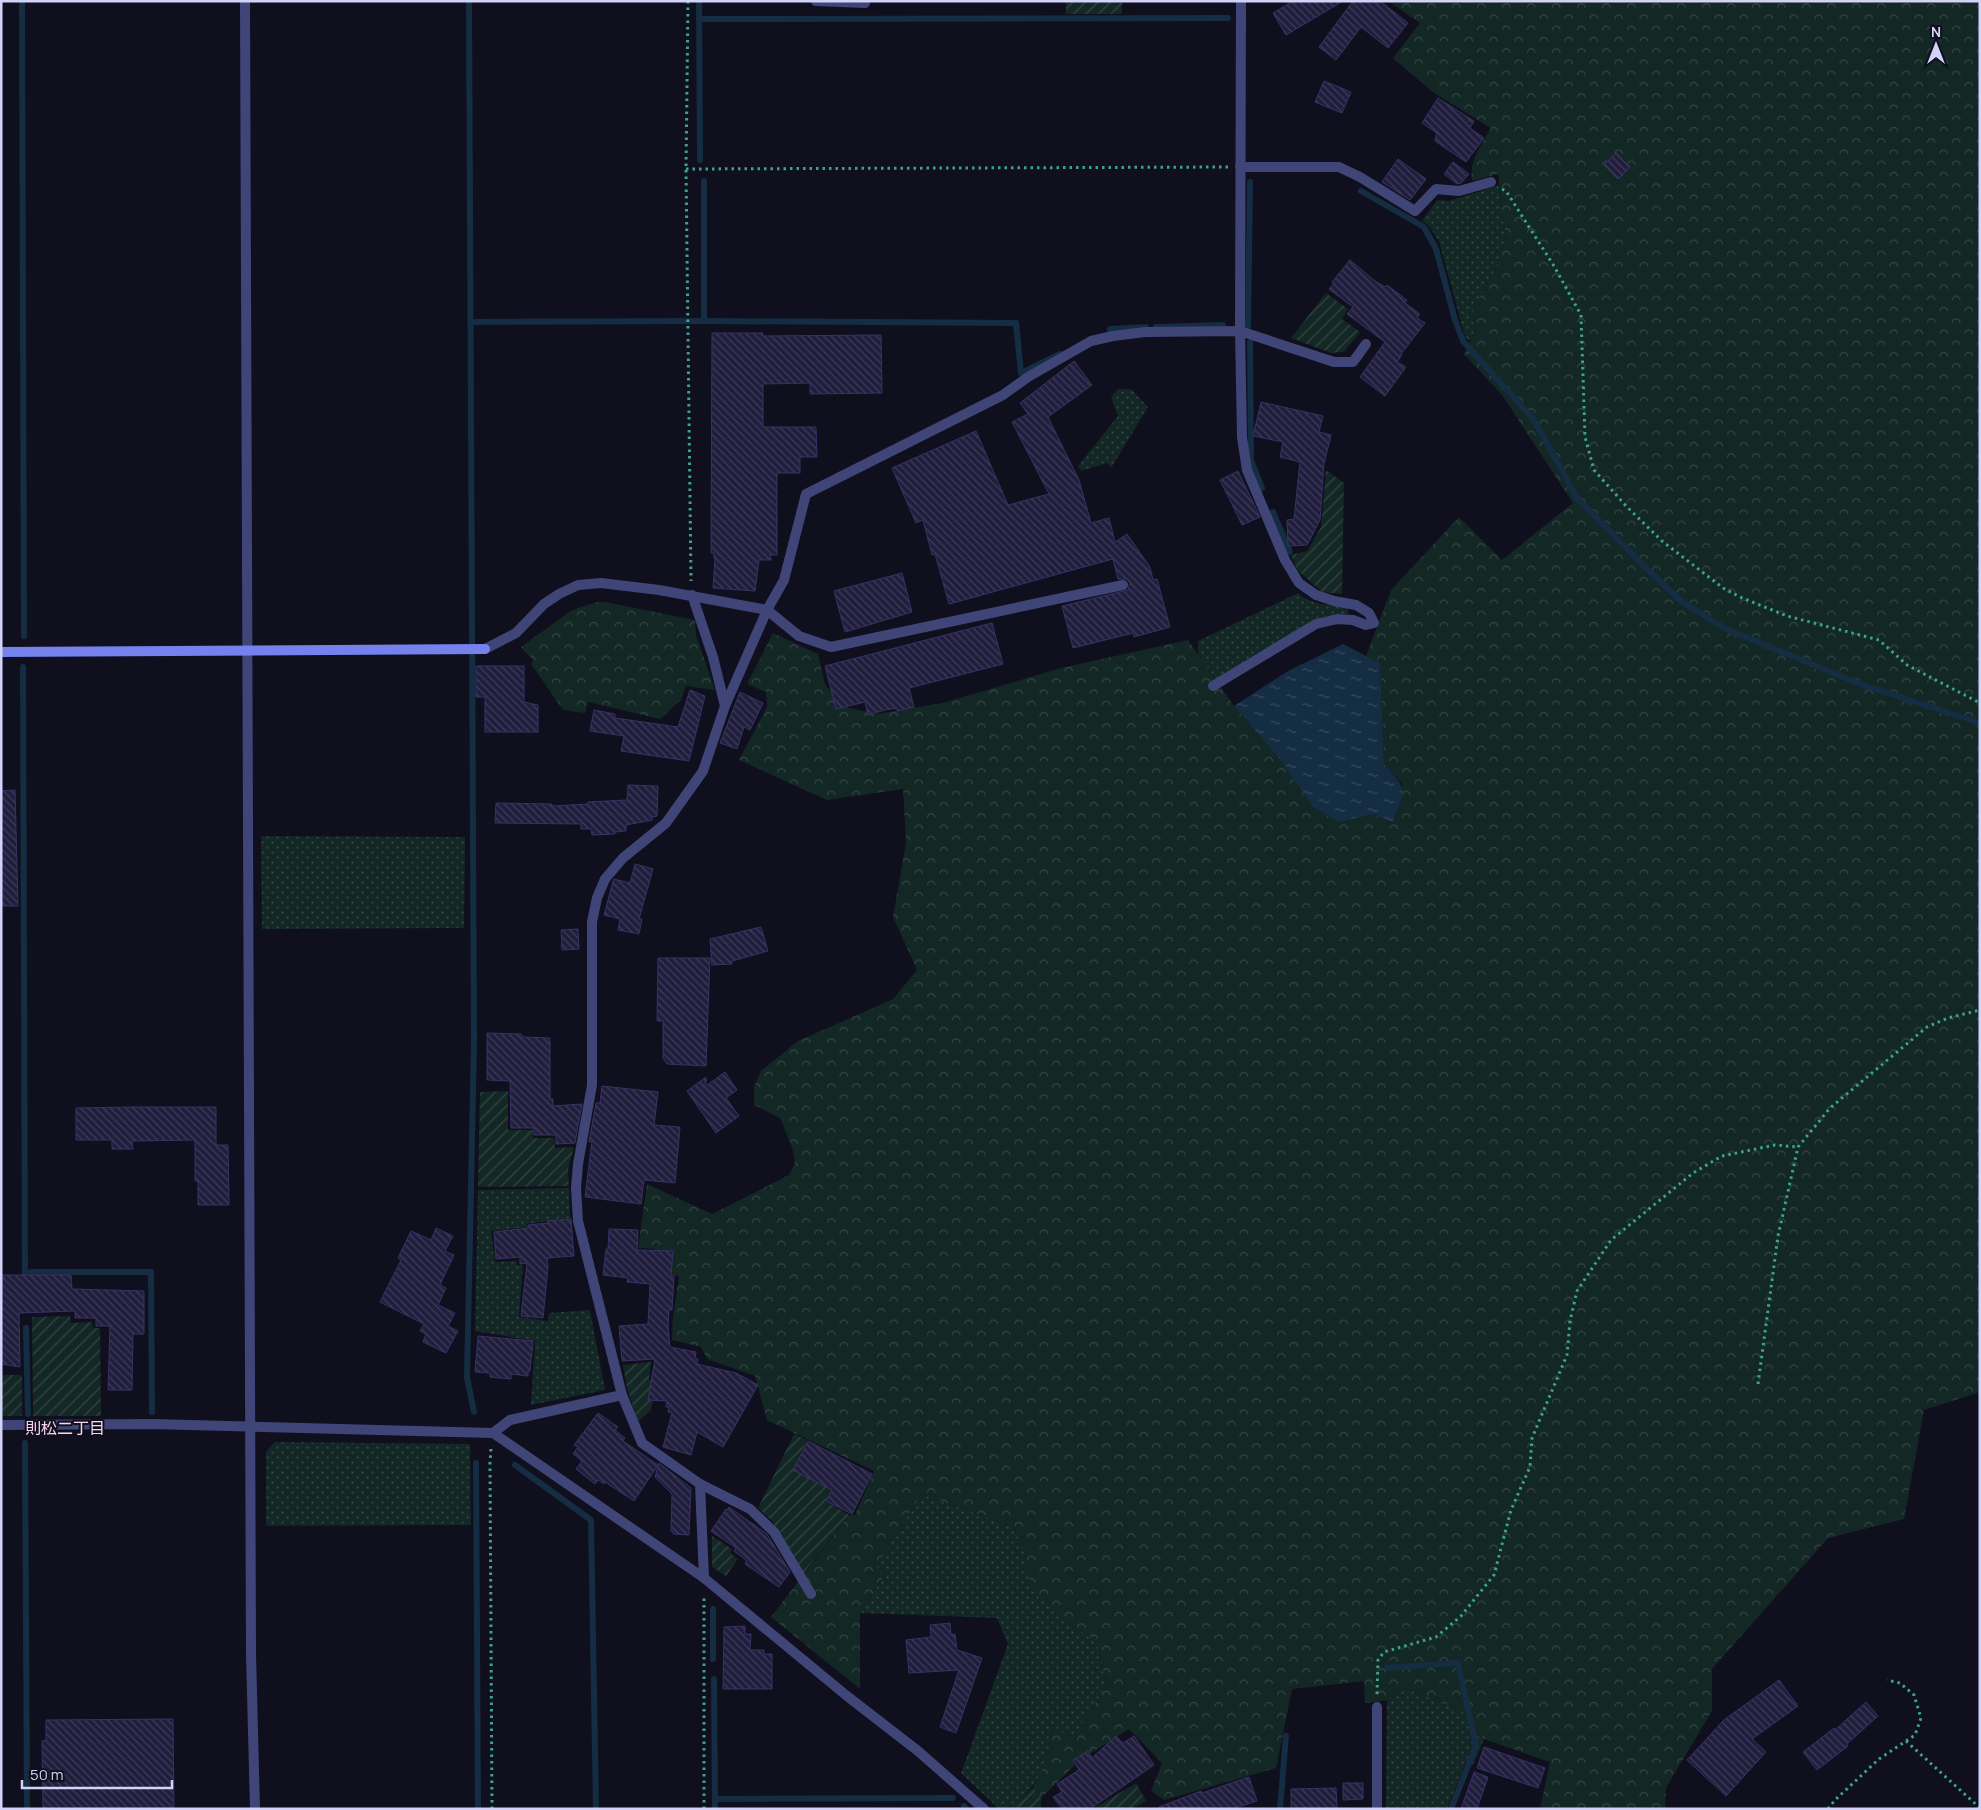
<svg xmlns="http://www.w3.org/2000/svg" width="1981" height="1810" viewBox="0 0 1981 1810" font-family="Manrope,'Noto Sans JP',sans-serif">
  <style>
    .grass { fill: url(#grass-dots) }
    .forest { fill: url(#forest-crowns) }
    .garden { fill: url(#garden-furrows) }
    .water { fill: url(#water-ripples) }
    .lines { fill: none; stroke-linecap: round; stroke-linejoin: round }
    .stream { stroke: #152d42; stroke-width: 6 }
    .building { fill: url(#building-back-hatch); stroke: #363266 }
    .path { stroke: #3ca38f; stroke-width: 3; stroke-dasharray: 2.5 4; stroke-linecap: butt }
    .lane { stroke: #404577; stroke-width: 10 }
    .street { stroke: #404577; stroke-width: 10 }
    .secondary { stroke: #7582ed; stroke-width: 10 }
    .labels { text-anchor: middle; stroke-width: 4; stroke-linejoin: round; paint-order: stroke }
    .neighbourhood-label { font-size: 16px; fill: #f9d4f1; stroke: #100f1e }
  </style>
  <defs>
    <pattern id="grass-dots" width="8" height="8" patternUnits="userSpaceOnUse" patternTransform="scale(1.25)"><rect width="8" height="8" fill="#132724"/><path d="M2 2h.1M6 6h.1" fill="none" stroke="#344545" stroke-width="1.8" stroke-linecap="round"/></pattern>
    <pattern id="forest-crowns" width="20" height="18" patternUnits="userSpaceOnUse" patternTransform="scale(1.25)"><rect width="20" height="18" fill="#132724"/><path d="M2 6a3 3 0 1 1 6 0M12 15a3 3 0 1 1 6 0" fill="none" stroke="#344545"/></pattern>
    <pattern id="garden-furrows" width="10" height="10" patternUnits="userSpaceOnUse" patternTransform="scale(1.25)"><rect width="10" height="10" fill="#132724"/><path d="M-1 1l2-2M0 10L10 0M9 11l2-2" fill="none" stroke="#344545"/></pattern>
    <pattern id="water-ripples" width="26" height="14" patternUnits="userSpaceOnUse" patternTransform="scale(1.25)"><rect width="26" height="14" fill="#152d42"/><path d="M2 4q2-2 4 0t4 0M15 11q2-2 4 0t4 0" fill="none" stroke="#364b5e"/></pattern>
    <pattern id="building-back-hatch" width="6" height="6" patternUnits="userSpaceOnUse" patternTransform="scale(1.25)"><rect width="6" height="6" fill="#201d3d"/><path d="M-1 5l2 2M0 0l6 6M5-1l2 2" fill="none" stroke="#403d5a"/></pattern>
  </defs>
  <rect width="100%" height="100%" fill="#100f1e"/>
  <g class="grass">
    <polygon points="1499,185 1506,241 1495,270 1470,314 1476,328 1470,341 1465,337 1439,241 1428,225 1422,221 1437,200 1449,201"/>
    <polygon points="1118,389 1131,389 1148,407 1111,468 1107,463 1081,471 1078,466 1118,416 1111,397"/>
    <path d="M1298,593C1311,605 1330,605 1348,607V614H1336L1316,619L1217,681L1198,655V641Z"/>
    <polygon points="261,836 465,837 464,928 262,929"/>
    <polygon points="569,1188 570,1218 527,1224 527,1227 491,1231 495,1262 517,1261 517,1265 523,1265 519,1317 548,1321 549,1313 590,1310 605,1390 531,1405 535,1341 475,1331 478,1190"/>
    <polygon points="275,1442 470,1444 471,1525 266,1526 266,1452"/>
    <path d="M921,1494L1014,1527L1026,1556L1027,1570L1063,1619L1091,1638L1100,1650L1106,1687L1074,1736L1051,1730C1050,1759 1043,1780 1019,1799C1012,1804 1008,1809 999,1809L961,1773L1008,1644L997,1618L860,1613L887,1571L875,1567Z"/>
    <polygon points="1402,1687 1461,1710 1484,1739 1473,1765 1466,1762 1447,1809 1386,1809 1387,1701 1391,1700"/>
  </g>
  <g class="forest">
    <path d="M1388,1H1980V1392L1924,1410L1904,1519L1828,1538L1712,1669V1711L1666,1788L1665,1809H1540L1550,1762L1484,1739L1461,1710L1402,1687L1391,1700L1365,1703L1364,1681L1292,1689L1276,1768L1164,1800L1151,1791L1162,1763L1129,1729L1080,1760L1041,1798L1033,1788C1045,1767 1050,1754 1051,1729L1074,1735L1106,1687L1100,1650L1091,1638L1063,1619L1033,1590L1027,1570L1026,1556L1014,1527L921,1494L876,1567L887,1571L860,1613V1689L771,1617L849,1515H855L874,1471L767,1420L755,1376L707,1359L701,1347L672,1340L673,1317L679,1276L653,1273L655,1249L638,1248L647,1184L712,1214L789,1175L795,1163L792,1147L780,1118L754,1105V1087L761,1071L798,1041L893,999L917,970L893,917L906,843L903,789L827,800L739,760L767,707L766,692L747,684L773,633L818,654L825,685L846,707L877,714L943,703L1061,668L1188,640L1234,706L1278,757L1313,807L1339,822L1375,814L1391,823L1402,784L1384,764L1380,663L1366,656L1391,590L1459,517L1502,560L1573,503L1502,395L1464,354L1476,328L1470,314L1495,270L1506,241L1498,174L1472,181C1469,159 1481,146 1491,128L1434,93L1393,58L1420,23Z"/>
    <polygon points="597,602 605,602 695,620 696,635 715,690 686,686 681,700 660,719 588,702 585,713 563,710 531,664 533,660 521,647 572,610"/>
  </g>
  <g class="garden">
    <rect x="1066" y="1" width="56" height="13"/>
    <polygon points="1326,293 1348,309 1342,319 1360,332 1344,352 1331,353 1291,338"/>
    <polygon points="1326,470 1344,483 1342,594 1322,592 1297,570 1291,555 1307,551 1321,527"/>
    <polygon points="508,1091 508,1130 533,1130 533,1138 554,1138 555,1148 574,1147 568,1170 569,1186 478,1187 480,1092"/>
    <polygon points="70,1316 71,1323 92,1322 93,1328 100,1328 101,1416 33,1416 32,1317"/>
    <polygon points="651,1362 649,1379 656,1384 651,1410 638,1422 627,1388 623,1365"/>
    <rect x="1" y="1375" width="21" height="41"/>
    <polygon points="794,1434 807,1440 793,1470 833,1487 825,1501 849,1515 803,1574 772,1521 758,1508"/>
    <polygon points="712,1536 732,1549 730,1553 738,1559 726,1576 712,1567"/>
    <polygon points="1136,1783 1146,1801 1131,1809 1093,1809"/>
    <polygon points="1033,1788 1041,1798 1041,1809 1006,1809"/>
  </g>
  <path class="water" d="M1343,644L1380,663L1384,764C1410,793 1405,788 1392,823L1375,814L1339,822L1313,807L1278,757L1234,706L1288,671Z"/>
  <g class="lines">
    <g class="stream">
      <polyline points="22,1 24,636"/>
      <polyline points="469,1 474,1042 467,1377 474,1412"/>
      <polyline points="699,1 700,160"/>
      <polyline points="699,19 1228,18"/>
      <polyline points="704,181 704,321"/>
      <polyline points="1361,191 1424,227 1436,249 1455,320 1463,341 1534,420 1577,498 1643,565 1681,601 1726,629 1860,684 1980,723"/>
      <polyline points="471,322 704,321 1016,323 1021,373 1060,354"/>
      <polyline points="1248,326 1250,182"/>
      <polyline points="1156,327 1223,325"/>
      <polyline points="1110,329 1146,327"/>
      <polyline points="1250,342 1251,460 1262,488"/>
      <polyline points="1273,512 1290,552"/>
      <polyline points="23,667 25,1283"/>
      <polyline points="31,1272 151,1272 152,1412"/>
      <polyline points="26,1328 28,1414"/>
      <polyline points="25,1443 27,1809"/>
      <polyline points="476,1463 478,1809"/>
      <polyline points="515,1465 591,1520 596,1809"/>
      <polyline points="713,1609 713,1659"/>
      <polyline points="1387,1668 1458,1663 1476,1746 1451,1809"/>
      <polyline points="714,1679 715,1809"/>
      <polyline points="715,1799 953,1798"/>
      <polyline points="964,1806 966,1809"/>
      <polyline points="1280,1809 1286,1736"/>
    </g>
  </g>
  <g class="building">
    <polygon points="1293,1 1343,1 1286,35 1273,13"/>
    <polygon points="1353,1 1380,1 1408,23 1388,48 1361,27 1336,60 1319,47"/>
    <polygon points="1324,81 1351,92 1342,113 1315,102"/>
    <polygon points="1438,98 1474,121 1470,128 1484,138 1466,162 1435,141 1437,133 1422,123"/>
    <polygon points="1616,153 1630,167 1618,179 1604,165"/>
    <polygon points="1398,159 1426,179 1410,200 1382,182"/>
    <polygon points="1453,162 1469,174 1461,183 1457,184 1444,174"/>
    <polygon points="1350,260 1375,281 1385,287 1387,285 1407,300 1405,303 1420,314 1417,318 1425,323 1401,354 1402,355 1397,362 1406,367 1385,396 1360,377 1385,342 1347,314 1353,307 1329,289 1334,283 1332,282"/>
    <polygon points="712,333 763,333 763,336 881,335 882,393 810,394 810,383 763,384 763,427 816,427 817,457 800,457 800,473 777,473 777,555 770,555 771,560 759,560 755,591 713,588 715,558 714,558 714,553 711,553"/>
    <polygon points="1074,361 1092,385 1048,417 1079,480 1091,523 1109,518 1115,542 1127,534 1150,567 1153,580 1157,579 1170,627 1134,637 1133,633 1073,648 1062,606 1128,590 1130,583 1126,579 1118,579 1113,559 949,604 935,554 932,555 923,520 916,523 892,468 976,431 1008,505 1049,494 1012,422 1028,414 1020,403"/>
    <polygon points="1261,402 1323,416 1319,432 1331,435 1324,464 1320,520 1307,545 1288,546 1287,520 1294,519 1300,462 1280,457 1283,442 1253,436"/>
    <polygon points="1238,471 1260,517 1242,525 1220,480"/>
    <polygon points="902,573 912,612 845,632 834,591"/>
    <polygon points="992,623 1003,664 909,688 914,707 897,711 897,708 885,710 868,715 865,702 836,709 825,666"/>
    <polygon points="476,666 524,666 524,702 538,705 538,732 485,732 485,697 476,697"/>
    <polygon points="690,690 705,696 689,761 621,751 624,736 590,731 594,710 615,714 615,718 678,727"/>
    <polygon points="740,692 763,703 750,730 744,727 737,749 720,743"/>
    <polygon points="628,785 658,786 657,816 652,817 652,820 626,825 626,831 615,832 615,834 592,835 591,829 581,829 581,824 495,823 496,803 552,804 552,806 588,804 588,802 627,800"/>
    <polygon points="15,790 18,906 1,906 1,791"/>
    <polygon points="635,864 653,869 639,919 642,919 639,934 618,930 620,919 604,915 613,881 614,879 630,883"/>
    <polygon points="761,927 768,951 732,961 732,964 712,965 710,939"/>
    <polygon points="578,929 579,949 562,950 561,930"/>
    <polygon points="658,958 710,958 706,1066 667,1064 663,1058 663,1021 657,1021"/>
    <polygon points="487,1033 521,1034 523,1037 550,1038 550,1099 553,1099 553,1106 582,1104 575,1143 556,1144 556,1135 534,1135 534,1128 511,1128 510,1081 487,1080"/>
    <polygon points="725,1072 737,1090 726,1098 739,1116 716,1133 687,1091 706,1077 706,1086"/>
    <polygon points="602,1086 658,1092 654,1125 680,1127 675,1183 644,1180 641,1204 585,1197 592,1141 589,1142 596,1103 600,1103"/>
    <polygon points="132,1107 216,1107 216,1145 228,1145 229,1205 198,1205 198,1181 195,1181 195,1140 132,1141 133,1149 112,1149 112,1140 76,1140 76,1108"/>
    <polygon points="571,1219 574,1256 547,1258 548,1267 543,1318 521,1316 527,1263 520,1264 520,1257 496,1259 494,1232 528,1228 528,1225 548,1223 547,1221"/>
    <polygon points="436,1228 453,1236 445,1251 454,1255 440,1285 446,1288 438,1305 455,1313 448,1326 458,1331 446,1353 423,1342 426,1334 420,1331 424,1324 380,1302 401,1260 398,1258 411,1231 431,1240"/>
    <polygon points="609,1229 638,1230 637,1250 673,1251 671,1276 674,1276 672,1310 669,1310 668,1326 670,1347 696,1352 695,1358 698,1359 697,1364 736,1373 758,1385 723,1447 697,1432 691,1455 663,1447 672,1413 668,1412 669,1407 666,1407 667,1401 648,1400 655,1359 622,1361 619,1326 648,1324 650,1284 627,1282 628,1278 603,1275 606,1249 608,1249"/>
    <polygon points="1,1275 71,1275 72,1289 144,1291 144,1334 133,1334 132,1390 108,1390 110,1326 96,1326 96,1318 75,1318 75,1311 19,1313 20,1367 1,1364"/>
    <polygon points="478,1336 533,1341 530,1371 528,1371 528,1376 511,1374 511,1379 490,1377 490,1373 475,1372"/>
    <polygon points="598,1413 618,1427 615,1430 625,1438 623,1441 658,1465 634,1501 605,1482 604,1484 598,1480 595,1484 576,1469 582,1461 573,1454 578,1447 574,1445"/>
    <polygon points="808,1441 872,1474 852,1514 826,1501 832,1490 793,1470"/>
    <polygon points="659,1463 691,1488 689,1535 673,1534 673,1531 671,1531 672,1494 655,1477"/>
    <polygon points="729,1507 767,1534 790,1572 779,1587 745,1564 747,1561 734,1551 736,1548 711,1531 726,1509 727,1510"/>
    <polygon points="950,1623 951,1635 955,1634 957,1650 982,1658 956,1733 940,1727 959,1670 909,1673 906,1640 931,1637 930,1625"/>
    <polygon points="745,1626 745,1634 751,1634 750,1650 764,1650 764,1654 772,1654 772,1689 723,1689 724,1627"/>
    <polygon points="1779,1680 1798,1706 1752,1739 1766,1752 1726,1796 1687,1760 1724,1720"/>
    <polygon points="1866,1702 1878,1716 1847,1744 1848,1746 1817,1770 1803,1752 1834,1728 1835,1730"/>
    <polygon points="173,1719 174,1809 43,1809 42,1741 46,1740 46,1720"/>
    <polygon points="1116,1736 1123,1743 1134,1736 1154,1765 1090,1809 1062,1809 1053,1797 1062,1792 1057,1784 1079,1770 1073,1760 1088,1751 1092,1758"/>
    <polygon points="1484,1747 1545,1768 1538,1788 1477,1768"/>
    <polygon points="1474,1772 1488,1777 1477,1809 1461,1809"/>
    <polygon points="1249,1777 1257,1801 1232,1809 1159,1809 1159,1807 1201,1791 1202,1793"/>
    <polygon points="1343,1783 1363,1783 1363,1799 1343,1800"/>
    <polygon points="1336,1788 1337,1809 1291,1809 1291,1789"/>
  </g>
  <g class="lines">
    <g class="path">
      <polyline points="688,1 686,169 691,581"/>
      <polyline points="686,169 1228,167"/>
      <polyline points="1502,189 1506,191 1554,266 1581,315 1585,437 1594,470 1627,507 1662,541 1723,588 1740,597 1787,616 1879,640 1907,665 1980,703"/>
      <polyline points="1758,1384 1778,1236 1798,1147 1830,1108 1927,1027 1948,1018 1980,1010"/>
      <polyline points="491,1449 490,1462 492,1809"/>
      <polyline points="1377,1694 1378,1660 1384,1652 1436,1637 1461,1616 1494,1575 1511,1510 1530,1467 1532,1438 1567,1355 1570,1321 1577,1291 1611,1240 1693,1173 1722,1156 1775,1145 1798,1147"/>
      <polyline points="1906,1741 1980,1808"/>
      <polyline points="704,1809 704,1597"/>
      <polyline points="1828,1809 1835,1800 1879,1759 1915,1735 1921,1718 1914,1695 1900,1683 1887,1680"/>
    </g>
    <g class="lane">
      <polyline points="816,1 865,3 865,1"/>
      <polyline points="1240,167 1339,167 1360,177 1415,211 1436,189 1459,191 1491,182"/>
      <polyline points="692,595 713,657 725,706"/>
      <polyline points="1213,686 1316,624 1337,619 1353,620 1366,625 1374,623 1369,613 1356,605 1334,601 1316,595 1299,583 1285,560 1247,470 1242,437 1240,331 1241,1"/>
      <polyline points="622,1395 642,1443 700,1484 704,1578"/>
      <polyline points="493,1433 510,1420 622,1395 578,1221 576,1188 578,1164 592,1085 592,922 597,898 605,879 623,858 666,823 703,771 725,706 767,610 784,580 806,494 1003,395 1028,377 1091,341 1113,336 1145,332 1240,331 1334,362 1353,362 1366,344"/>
      <polyline points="700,1484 750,1509 774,1532 811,1594"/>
      <polyline points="1377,1707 1377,1809"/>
    </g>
    <g class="street">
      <polyline points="245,1 251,1654 255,1809"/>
      <polyline points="485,649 516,633 544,604 559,594 578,585 601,583 659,590 767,610 799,636 831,647 1123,585"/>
      <polyline points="1,1425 153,1424 493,1433 704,1578 847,1696 918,1751 984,1809"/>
    </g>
    <polyline class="secondary" points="1,652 485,649"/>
  </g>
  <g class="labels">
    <g class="neighbourhood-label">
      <text x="65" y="1434">則松二丁目</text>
    </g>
  </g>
  <rect width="1981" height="1810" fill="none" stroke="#d2d3f9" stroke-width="5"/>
  <g transform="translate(1936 45)" stroke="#100f1e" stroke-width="4" paint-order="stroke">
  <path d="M0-4L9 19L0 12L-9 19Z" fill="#d2d3f9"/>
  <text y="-8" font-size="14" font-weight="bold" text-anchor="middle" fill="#d2d3f9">N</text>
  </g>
  <path d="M22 1780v8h150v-8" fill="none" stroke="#d2d3f9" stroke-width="2.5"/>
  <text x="30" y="1780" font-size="15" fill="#d2d3f9" stroke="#100f1e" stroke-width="4" paint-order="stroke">50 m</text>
</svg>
